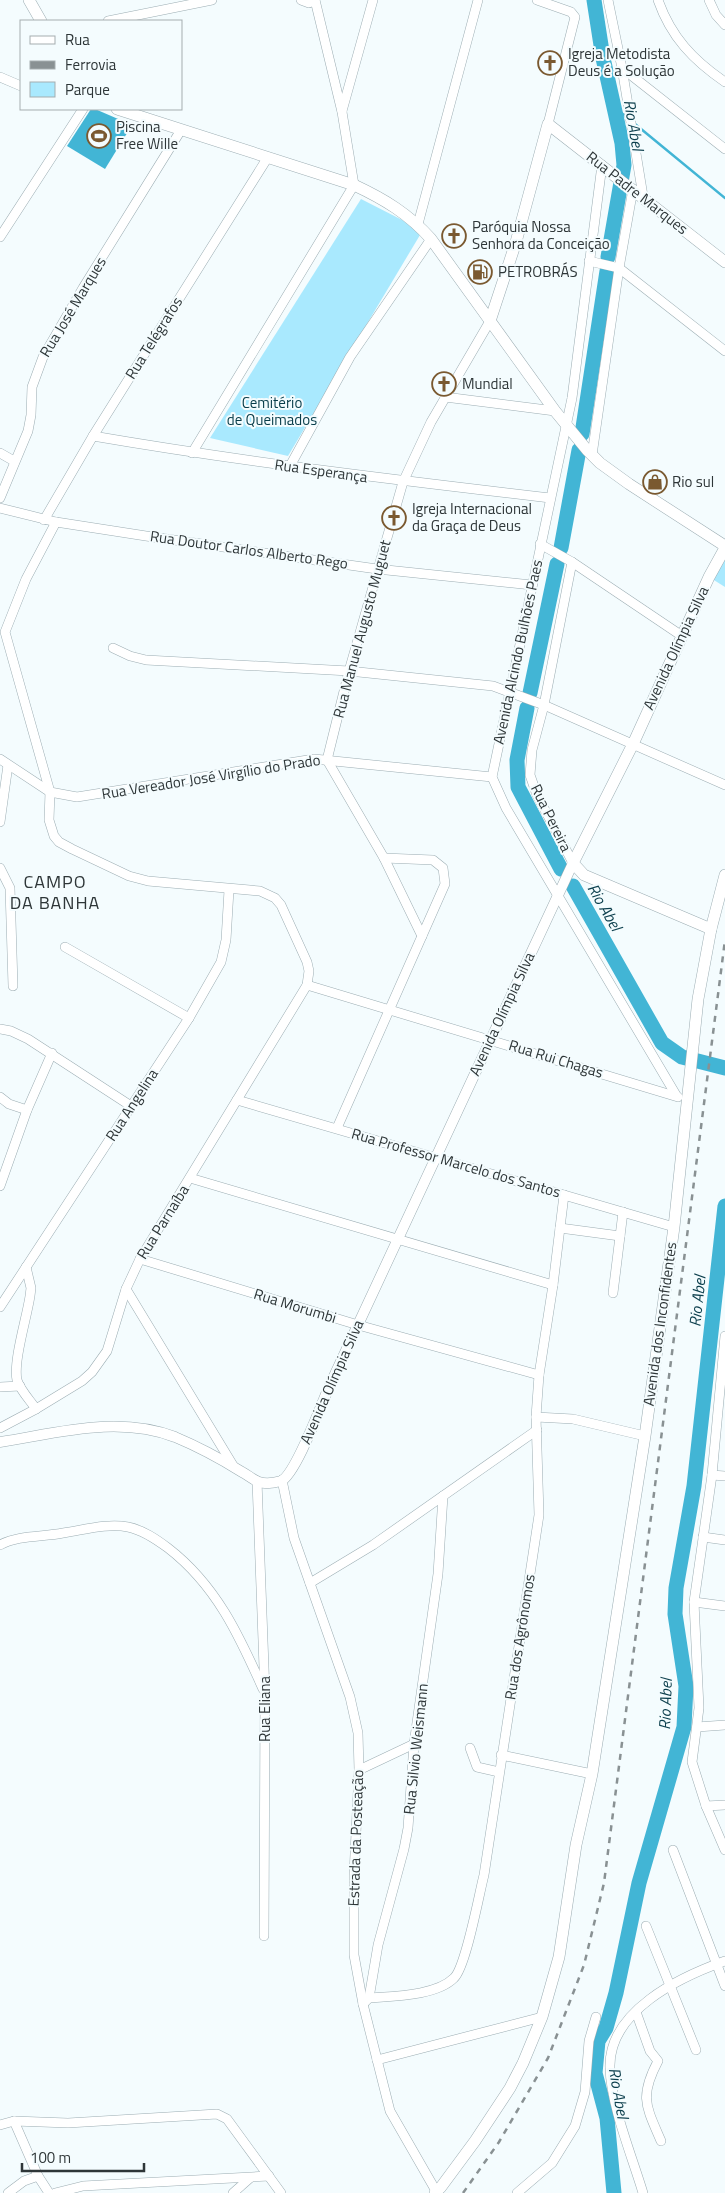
<svg xmlns="http://www.w3.org/2000/svg" width="725" height="2193" viewBox="0 0 725 2193" font-family="'Titillium Web',sans-serif">
  <style>
    .green { fill: #a9e9fe }
    .water { fill: #42b5d5 }
    .lines { fill: none; stroke-linecap: round; stroke-linejoin: round }
    .stream { stroke: #42b5d5; stroke-width: 2.5 }
    .river { stroke: #42b5d5; stroke-width: 15 }
    .minor-casing { stroke: #9cadb3; stroke-width: 10 }
    .tertiary-casing { stroke: #9cadb3; stroke-width: 11 }
    .secondary-casing { stroke: #9cadb3; stroke-width: 12 }
    .minor { stroke: #fff; stroke-width: 9 }
    .tertiary { stroke: #fff; stroke-width: 10 }
    .secondary { stroke: #fff; stroke-width: 11 }
    .rail { stroke: #899193; stroke-width: 2.5; stroke-dasharray: 6 6; stroke-linecap: butt }
    .labels { text-anchor: middle; stroke-width: 4; stroke-linejoin: round; paint-order: stroke }
    .poi-label { font-size: 15px; fill: #2e3638; stroke: #f4fcfe; text-anchor: start }
    .street-label { font-size: 15px; fill: #2e3638; stroke: #f4fcfe }
    .park-label { font-size: 15px; fill: #083d4a; stroke: #f4fcfe }
    .water-label { font-size: 16px; font-style: italic; fill: #0c3f4d; stroke: #f4fcfe }
    .quarter-label { font-size: 18px; letter-spacing: 1px; fill: #2e3638; stroke: #f4fcfe }
  </style>
  <rect width="100%" height="100%" fill="#f4fcfe"/>
  <g class="green">
    <polygon points="361,199 410,224 420,235 288,456 210,438"/>
    <polygon points="725,548 725,587 709,577"/>
  </g>
  <polygon class="water" points="91,109 95,109 132,125 105,169 67,146"/>
  <g class="lines">
    <g class="stream">
      <polyline points="614,106 627,118"/>
      <polyline points="635,124 725,198"/>
    </g>
    <g class="river">
      <polyline points="594,0 603,58 622,143 624,165 608,257"/>
      <polyline points="582,434 607,271"/>
      <polyline points="561,548 579,450"/>
      <polyline points="530,693 557,564"/>
      <polyline points="527,708 517,760 518,787 561,869"/>
      <polyline points="573,886 662,1043 682,1057 725,1068"/>
      <polyline points="614,2193 607,2118 595,2073 598,2041 606,2028 616,1993 639,1883 684,1727 686,1686 675,1614 676,1588 694,1486 725,1206"/>
    </g>
    <g class="minor-casing">
      <g id="minor">
        <polyline points="301,0 309,3 315,0"/>
        <polyline points="537,0 571,12 575,17 548,124"/>
        <polyline points="608,0 622,68 643,196"/>
        <path d="M658,0C671,37 693,60 725,82"/>
        <polyline points="709,0 716,15 725,25"/>
        <polyline points="108,21 212,0"/>
        <polyline points="622,68 725,149"/>
        <polyline points="0,77 21,86"/>
        <polyline points="342,111 373,0"/>
        <polyline points="602,165 572,398 492,777 506,808 676,1095"/>
        <polyline points="418,224 478,0"/>
        <polyline points="0,237 83,109"/>
        <polyline points="589,261 619,268 725,351"/>
        <polyline points="445,397 555,411"/>
        <path d="M93,436C244,462 397,480 550,498"/>
        <polyline points="0,453 14,461"/>
        <polyline points="192,453 354,185 342,112 315,0"/>
        <polyline points="592,455 619,268 633,189"/>
        <polyline points="290,466 350,357 431,239"/>
        <polyline points="0,498 28,431 31,415 32,387 43,357 83,288 181,130"/>
        <polyline points="0,508 56,522 146,536 377,569 532,585"/>
        <polyline points="44,520 93,436 268,157"/>
        <polyline points="540,544 572,562 682,636"/>
        <polyline points="572,562 544,705 532,750 530,775 537,795 573,863"/>
        <polyline points="113,648 130,656 146,660 349,671 493,686 544,705 725,785"/>
        <polyline points="0,759 50,792 77,797 314,759 492,777"/>
        <polyline points="0,822 8,765"/>
        <polyline points="0,868 10,888 13,986"/>
        <polyline points="422,936 384,858 327,760 349,671 403,482 431,422 490,321"/>
        <polyline points="65,947 189,1018"/>
        <polyline points="307,985 678,1097"/>
        <polyline points="0,1029 11,1031 28,1039 131,1106"/>
        <polyline points="0,1097 9,1104 27,1110"/>
        <polyline points="237,1100 674,1227"/>
        <polyline points="337,1128 445,884 443,868 433,860 384,858"/>
        <polyline points="190,1178 553,1285"/>
        <polyline points="0,1186 27,1110 52,1053"/>
        <polyline points="560,1228 620,1236"/>
        <polyline points="140,1259 358,1325 539,1375"/>
        <path d="M26,1267L31,1288L30,1296C27,1317 13,1361 17,1380C20,1390 30,1400 36,1409"/>
        <polyline points="126,1289 234,1467"/>
        <polyline points="613,1293 623,1212"/>
        <polyline points="0,1307 189,1018 221,962 226,940 229,890"/>
        <polyline points="725,1336 712,1475 694,1602 699,1708 692,1762 706,1806 725,1850"/>
        <polyline points="0,1387 20,1386"/>
        <polyline points="536,1417 573,1419 645,1436"/>
        <polyline points="0,1428 36,1409 82,1381 92,1372 107,1351 126,1289 140,1259 307,985 309,971 307,962 281,905 275,898 260,891 148,881 129,876 72,849 59,842 54,836 49,820 50,792 5,632 26,579 56,522"/>
        <polyline points="712,1475 725,1476"/>
        <polyline points="282,1480 294,1538 350,1697 358,1733 359,1770 354,1875 354,1955 363,2004 390,2111 436,2191"/>
        <polyline points="257,1481 265,1694 264,1936"/>
        <polyline points="703,1537 725,1540"/>
        <path d="M0,1545C18,1535 43,1537 63,1533C84,1530 107,1523 128,1527C143,1530 156,1539 168,1548C216,1585 239,1635 263,1689"/>
        <polyline points="310,1583 373,1545 537,1430"/>
        <polyline points="694,1602 725,1606"/>
        <polyline points="697,1727 725,1725"/>
        <polyline points="470,1748 477,1767 499,1772"/>
        <polyline points="501,1755 592,1774"/>
        <polyline points="359,1770 414,1744"/>
        <polyline points="706,1806 725,1805"/>
        <polyline points="673,1850 725,1986"/>
        <polyline points="646,1926 696,2050"/>
        <polyline points="369,1998 378,1945 404,1849 408,1828 414,1744 438,1574 443,1496"/>
        <path d="M363,2004L369,1998C393,1996 436,1996 454,1978C466,1967 479,1894 484,1875L539,1515L536,1417L539,1375L553,1285L564,1195"/>
        <path d="M636,2012L650,2051L658,2061C639,2097 646,2106 661,2141"/>
        <polyline points="377,2060 542,2017"/>
        <polyline points="14,2121 38,2176 49,2193"/>
        <polyline points="0,2125 14,2121 68,2123 217,2114 227,2119 281,2193"/>
        <polyline points="8,2193 24,2181 38,2176"/>
        <polyline points="55,2193 83,2186 269,2176"/>
        <polyline points="233,2193 250,2178"/>
        <polyline points="517,2193 552,2163 575,2126 585,2092 589,2041 596,2017"/>
        <path d="M643,2193C632,2156 611,2106 610,2068C608,2011 680,1977 725,1961"/>
      </g>
    </g>
    <g class="tertiary-casing">
      <path id="tertiary" d="M0,1442C58,1433 118,1415 175,1437C199,1447 221,1459 242,1472C248,1475 253,1480 259,1482C265,1484 274,1483 281,1481C296,1474 321,1405 329,1387L573,863"/>
    </g>
    <g class="secondary-casing">
      <g id="secondary">
        <polyline points="29,0 41,21"/>
        <path d="M117,109L354,185C384,199 409,214 431,239L555,411L587,450L600,463L629,484L725,546"/>
        <polyline points="490,321 516,242 548,124 725,262"/>
        <polyline points="711,929 584,875 573,863 633,744 709,577 725,548"/>
        <polyline points="435,2193 441,2187 475,2141 510,2088 523,2063 542,2017 559,1957 576,1845 592,1774 645,1436 674,1227 698,999 711,929 725,875"/>
      </g>
    </g>
    <use href="#minor" class="minor"/>
    <use href="#tertiary" class="tertiary"/>
    <use href="#secondary" class="secondary"/>
    <polyline class="rail" points="463,2193 499,2142 548,2058 584,1965 604,1883 725,940"/>
  </g>
  <defs>
    <g id="church-ring" transform="scale(1.25)"><circle r="9.5" fill="#f4fcfe" stroke="#7a5930" stroke-width="1.5"/><path d="M-1.2-6h2.4v3.5h3.3v2.4h-3.3V6h-2.4V-.1h-3.3v-2.4h3.3Z" fill="#7a5930"/></g>
    <g id="stadium-ring" transform="scale(1.25)"><circle r="9.5" fill="#f4fcfe" stroke="#7a5930" stroke-width="1.5"/><path d="M0-5a6.5 5 0 1 0 0 10a6.5 5 0 1 0 0-10ZM-3.5-1.8h7v3.6h-7Z" fill="#7a5930"/></g>
    <g id="fuel-ring" transform="scale(1.25)"><circle r="9.5" fill="#f4fcfe" stroke="#7a5930" stroke-width="1.5"/><path d="M-5.5-6h7V0h2V4h1.3V-2.5L3-4.5l.8-.8L6-3V5H2.5V1h-1V6h-7ZM-4.2-4.7v3.2H.2V-4.7Z" fill="#7a5930"/></g>
    <g id="shop-ring" transform="scale(1.25)"><circle r="9.5" fill="#f4fcfe" stroke="#7a5930" stroke-width="1.5"/><path d="M-5-2.5h2.3a2.7 3.5 0 0 1 5.4 0H5L5.5 6h-11ZM-1.5-2.5h3a1.5 2.3 0 0 0-3 0Z" fill="#7a5930"/></g>
  </defs>
  <g fill-rule="evenodd">
    <use href="#church-ring" x="550" y="63"/>
    <use href="#stadium-ring" x="99" y="136"/>
    <use href="#church-ring" x="454" y="236"/>
    <use href="#fuel-ring" x="480" y="272"/>
    <use href="#church-ring" x="444" y="384"/>
    <use href="#shop-ring" x="655" y="482"/>
    <use href="#church-ring" x="394" y="518"/>
  </g>
  <g class="labels">
    <g class="poi-label">
      <text x="568" y="59">Igreja Metodista<tspan x="568" dy="17">Deus é a Solução</tspan></text>
      <text x="116" y="132">Piscina<tspan x="116" dy="17">Free Wille</tspan></text>
      <text x="472" y="232">Paróquia Nossa<tspan x="472" dy="17">Senhora da Conceição</tspan></text>
      <text x="498" y="277">PETROBRÁS</text>
      <text x="462" y="389">Mundial</text>
      <text x="672" y="487">Rio sul</text>
      <text x="412" y="514">Igreja Internacional<tspan x="412" dy="17">da Graça de Deus</tspan></text>
    </g>
    <g class="street-label">
      <text transform="translate(637 193) rotate(38)" y="5">Rua Padre Marques</text>
      <text transform="translate(73 307) rotate(-59)" y="5">Rua José Marques</text>
      <text transform="translate(154 338) rotate(-58)" y="5">Rua Telégrafos</text>
      <text transform="translate(321 471) rotate(8)" y="5">Rua Esperança</text>
      <text transform="translate(249 550) rotate(8)" y="5">Rua Doutor Carlos Alberto Rego</text>
      <text transform="translate(362 629) rotate(-75)" y="5">Rua Manuel Augusto Muguet</text>
      <text transform="translate(676 648) rotate(-65)" y="5">Avenida Olímpia Silva</text>
      <text transform="translate(518 652) rotate(-78)" y="5">Avenida Alcindo Bulhões Paes</text>
      <text transform="translate(211 777) rotate(-9)" y="5">Rua Vereador José Virgílio do Prado</text>
      <text transform="translate(551 818) rotate(64)" y="5">Rua Pereira</text>
      <text transform="translate(502 1014) rotate(-65)" y="5">Avenida Olímpia Silva</text>
      <text transform="translate(556 1059) rotate(17)" y="5">Rua Rui Chagas</text>
      <text transform="translate(132 1105) rotate(-57)" y="5">Rua Angelina</text>
      <text transform="translate(456 1163) rotate(16)" y="5">Rua Professor Marcelo dos Santos</text>
      <text transform="translate(163 1222) rotate(-58)" y="5">Rua Parnaíba</text>
      <text transform="translate(295 1306) rotate(17)" y="5">Rua Morumbi</text>
      <text transform="translate(660 1324) rotate(-82)" y="5">Avenida dos Inconfidentes</text>
      <text transform="translate(332 1382) rotate(-66)" y="5">Avenida Olímpia Silva</text>
      <text transform="translate(520 1637) rotate(-81)" y="5">Rua dos Agrônomos</text>
      <text transform="translate(265 1709) rotate(-90)" y="5">Rua Eliana</text>
      <text transform="translate(416 1749) rotate(-84)" y="5">Rua Silvio Weismann</text>
      <text transform="translate(356 1838) rotate(-88)" y="5">Estrada da Posteação</text>
    </g>
    <g class="park-label">
      <text x="272" y="408">Cemitério<tspan x="272" dy="17">de Queimados</tspan></text>
    </g>
    <g class="water-label">
      <text transform="translate(634 125) rotate(80)" y="6">Rio Abel</text>
      <text transform="translate(605 907) rotate(60)" y="6">Rio Abel</text>
      <text transform="translate(697 1301) rotate(-84)" y="6">Rio Abel</text>
      <text transform="translate(665 1704) rotate(-88)" y="6">Rio Abel</text>
      <text transform="translate(619 2093) rotate(80)" y="6">Rio Abel</text>
    </g>
    <g class="quarter-label">
      <text x="55" y="888">CAMPO<tspan x="55" dy="21">DA BANHA</tspan></text>
    </g>
  </g>
  <rect x="20" y="20" width="162" height="90" fill="#f4fcfe" stroke="#a5adaf"/>
  <rect x="30" y="36" width="25" height="8" fill="#ffffff" stroke="#a5adaf"/>
  <text x="65" y="45" font-size="15" fill="#2e3638">Rua</text>
  <rect x="30" y="61" width="25" height="8" fill="#899193" stroke="#a5adaf"/>
  <text x="65" y="70" font-size="15" fill="#2e3638">Ferrovia</text>
  <rect x="30" y="82" width="25" height="15" fill="#a9e9fe" stroke="#a5adaf"/>
  <text x="65" y="95" font-size="15" fill="#2e3638">Parque</text>
  <path d="M22 2163v8h122v-8" fill="none" stroke="#2e3638" stroke-width="2.5"/>
  <text x="30" y="2163" font-size="15" fill="#2e3638" stroke="#f4fcfe" stroke-width="4" paint-order="stroke">100 m</text>
</svg>
